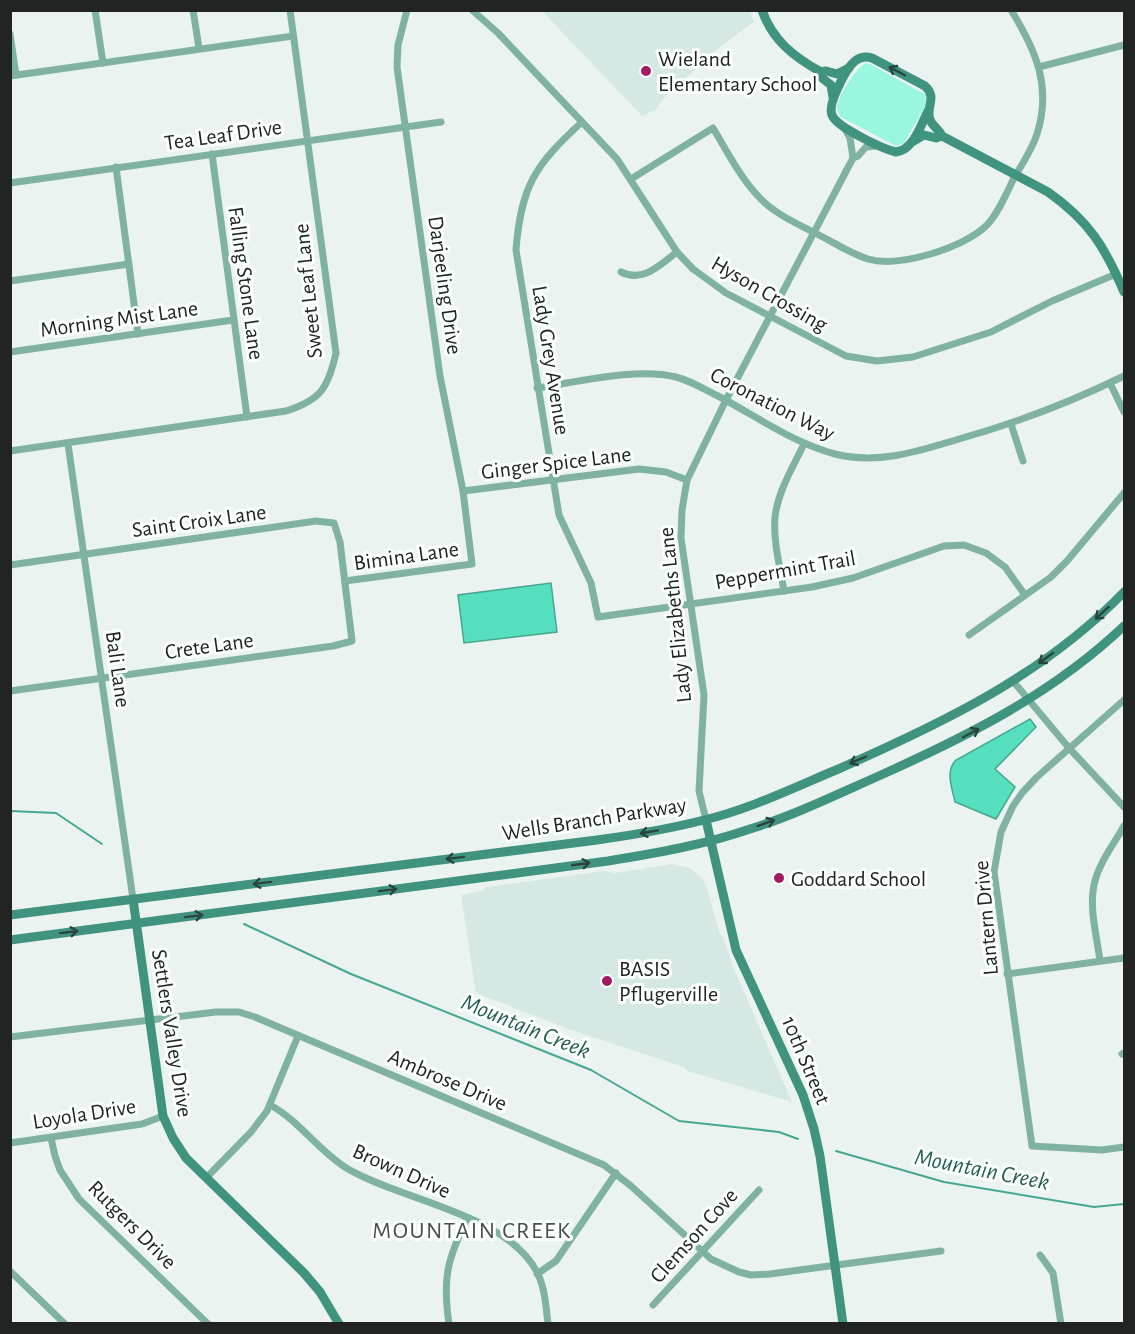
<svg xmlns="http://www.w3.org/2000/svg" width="1135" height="1334" viewBox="0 0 1135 1334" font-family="'Alegreya Sans',sans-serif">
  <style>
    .built { fill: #d6e8e3 }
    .green { fill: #98f7de }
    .water { fill: #55dfbf; stroke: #45a790; stroke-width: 1.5 }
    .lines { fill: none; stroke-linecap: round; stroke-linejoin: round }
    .stream { stroke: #45a790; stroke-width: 2 }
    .street { stroke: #80b2a4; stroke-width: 7 }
    .secondary { stroke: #3f937f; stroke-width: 9 }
    .oneway { stroke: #2a453f }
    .poi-dot { fill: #a31a62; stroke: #fbfffe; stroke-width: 2 }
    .labels { text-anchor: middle; stroke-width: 6; stroke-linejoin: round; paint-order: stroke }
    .poi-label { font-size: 22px; fill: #212423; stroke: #fbfffe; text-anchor: start }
    .street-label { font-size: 22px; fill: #212423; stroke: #fbfffe }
    .water-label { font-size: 24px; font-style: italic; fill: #265e51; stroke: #fbfffe }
    .neighbourhood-label { font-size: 24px; letter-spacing: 1.5px; fill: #49504e; stroke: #fbfffe }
  </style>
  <rect width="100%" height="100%" fill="#eaf3f0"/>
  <g class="built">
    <polygon points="542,11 750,11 754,22 722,45 664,98 655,110 642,116"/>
    <polygon points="672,864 690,868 701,877 706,886 720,934 724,939 734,969 792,1102 688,1071 684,1067 571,1030 476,993 461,895 481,891 487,887 604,871 615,873"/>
  </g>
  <path class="green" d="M866,63L870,64L926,95L925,106L904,143L896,146L841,117C840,115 837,111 837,108C837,98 857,66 866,63Z"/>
  <g class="water">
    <polygon points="551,583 557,632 464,643 458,595"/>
    <path d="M1030,719L1036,727L995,769L1015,787L996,819L955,802C952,788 945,771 956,760Z"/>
  </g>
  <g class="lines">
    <g class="stream">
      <polyline points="10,811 56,813 102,844"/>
      <polyline points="244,924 351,974 591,1070 679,1121 779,1132 798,1139"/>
      <polyline points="836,1151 944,1182 1094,1207 1124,1204"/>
    </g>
    <g class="street">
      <polyline points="95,10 103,63"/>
      <polyline points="193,10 199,48"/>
      <polyline points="472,10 498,33 617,159 677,252 693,269 726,293 846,356 877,361 913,357 991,332 1052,301 1116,274"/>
      <polyline points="10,34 16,75"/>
      <polyline points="1039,67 1124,45"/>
      <polyline points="10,76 293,36"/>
      <path d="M582,122C535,165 521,186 516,250L559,515L591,583L598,617L812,587L853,578L944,546L964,545L986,553L1005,567L1025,595"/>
      <polyline points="845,129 850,138 853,158"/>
      <polyline points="212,154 247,417"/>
      <polyline points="116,167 138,334"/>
      <path d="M631,179L713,128C727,151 740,177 758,196C774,214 798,224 819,235C835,243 851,254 868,259C899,268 964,248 987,225C999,212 1006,194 1014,178C1022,164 1032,150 1037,134C1052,87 1036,50 1011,10"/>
      <polyline points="10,183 441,122"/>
      <path d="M621,272C643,283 660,265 677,252"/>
      <polyline points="10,281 129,264"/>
      <polyline points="10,352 233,320"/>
      <polyline points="1110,383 1124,412"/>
      <path d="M537,388C578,382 637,367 676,377C691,381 704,389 718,396C756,416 793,443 835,454C878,465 919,451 959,439C1016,423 1071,402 1124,376"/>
      <polyline points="1011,424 1023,461"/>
      <polyline points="68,444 133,899"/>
      <path d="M10,451L286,411C321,400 328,388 336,353L290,10"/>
      <polyline points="463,491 639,469 666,472 687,480"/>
      <polyline points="10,565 316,521 334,523 340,542 352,641 333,646 10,691"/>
      <polyline points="345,581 472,564 463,491 440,376 397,67 398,45 407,10"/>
      <path d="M784,591C780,567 773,541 775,517C778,491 793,467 804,444"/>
      <polyline points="969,635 1051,577 1067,561 1124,493"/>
      <polyline points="1013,681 1069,748 1124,807"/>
      <polyline points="1124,700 1037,777 1022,793 1013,806 1001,832 994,872 1032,1146 1102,1150 1124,1147"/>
      <polyline points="706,820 699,791 704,695 681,538 682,510 687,480 726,400 853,158 858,156 866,147 878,146"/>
      <path d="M1100,961C1097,937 1089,909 1094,885C1098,864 1114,844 1124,826"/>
      <polyline points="1007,974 1124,958"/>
      <polyline points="10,1037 216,1012 239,1012 255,1017 604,1165 631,1186 711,1259 739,1272 751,1275 770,1274 941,1251"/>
      <polyline points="1122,1054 1124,1053"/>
      <path d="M270,1105C300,1121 319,1152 348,1169C403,1201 509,1214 538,1274C545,1289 546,1307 548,1324"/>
      <polyline points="51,1138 55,1156 60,1170 79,1199 208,1324"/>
      <polyline points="10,1143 142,1124 163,1116"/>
      <polyline points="206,1178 251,1132 267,1111 298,1036"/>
      <polyline points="1040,1255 1053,1273 1061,1324"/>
      <polyline points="10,1271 65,1324"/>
      <polyline points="537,1274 556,1261 616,1173"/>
      <polyline points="653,1305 759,1190"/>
      <path d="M449,1324C442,1275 448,1261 467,1218"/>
    </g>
    <g class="secondary">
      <path d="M762,10C772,40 794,57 821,72L822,78L831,85L833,97"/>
      <polyline points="821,72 826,71 837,74 849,68"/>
      <path d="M929,109C921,124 914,150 896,152C883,149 836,127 832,115C827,105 846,68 855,61C860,57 866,56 872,58L925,86C938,98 925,107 930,120C933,127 939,129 942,136L1048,192C1089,221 1105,247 1124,292"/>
      <polyline points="914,141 924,135 936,138 942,136"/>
      <polyline points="706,820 736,950 803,1095 814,1129 820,1156 843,1324"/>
      <polyline points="133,899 163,1116 173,1138 186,1158 304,1273 320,1292 339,1324"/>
      <path d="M10,915L597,840C633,835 669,829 704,820C750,809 793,788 836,770C941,724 1044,675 1124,592"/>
      <path d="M10,940L608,861C656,853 704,845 750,829C795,815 838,794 881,775C970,735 1052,694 1124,626"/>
    </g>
  </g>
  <defs><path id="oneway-shaft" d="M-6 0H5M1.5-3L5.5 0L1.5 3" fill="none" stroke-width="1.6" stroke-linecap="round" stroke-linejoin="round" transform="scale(1.5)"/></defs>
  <g class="oneway">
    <use href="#oneway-shaft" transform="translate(897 71) rotate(-152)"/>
    <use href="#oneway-shaft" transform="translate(1102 613) rotate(138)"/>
    <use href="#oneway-shaft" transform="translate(1046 658) rotate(144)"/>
    <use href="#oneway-shaft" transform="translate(971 733) rotate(-28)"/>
    <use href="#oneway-shaft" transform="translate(858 760) rotate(157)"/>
    <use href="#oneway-shaft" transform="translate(766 823) rotate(-20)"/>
    <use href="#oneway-shaft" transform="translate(649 832) rotate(170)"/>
    <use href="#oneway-shaft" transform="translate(455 858) rotate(173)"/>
    <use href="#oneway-shaft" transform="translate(581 864) rotate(-8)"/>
    <use href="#oneway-shaft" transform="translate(262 883) rotate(173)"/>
    <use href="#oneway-shaft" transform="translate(388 890) rotate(-7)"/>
    <use href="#oneway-shaft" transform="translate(194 916) rotate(-7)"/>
    <use href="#oneway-shaft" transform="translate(69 932) rotate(-7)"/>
  </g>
  <g class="poi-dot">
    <circle cx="646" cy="71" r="6"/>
    <circle cx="779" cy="878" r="6"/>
    <circle cx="607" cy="981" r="6"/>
  </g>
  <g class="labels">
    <g class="poi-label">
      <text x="658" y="66">Wieland<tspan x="658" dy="25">Elementary School</tspan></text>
      <text x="791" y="886">Goddard School</text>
      <text x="619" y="976">BASIS<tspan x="619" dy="25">Pflugerville</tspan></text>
    </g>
    <g class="street-label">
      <text transform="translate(223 134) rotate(-8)" y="8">Tea Leaf Drive</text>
      <text transform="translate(247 283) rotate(82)" y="8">Falling Stone Lane</text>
      <text transform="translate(446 285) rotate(82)" y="8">Darjeeling Drive</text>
      <text transform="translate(307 291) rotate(-96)" y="8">Sweet Leaf Lane</text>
      <text transform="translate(770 293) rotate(30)" y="8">Hyson Crossing</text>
      <text transform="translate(119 318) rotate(-8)" y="8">Morning Mist Lane</text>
      <text transform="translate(552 360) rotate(81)" y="8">Lady Grey Avenue</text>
      <text transform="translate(773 403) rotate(27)" y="8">Coronation Way</text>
      <text transform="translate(556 462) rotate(-7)" y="8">Ginger Spice Lane</text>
      <text transform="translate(199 520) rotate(-8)" y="8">Saint Croix Lane</text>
      <text transform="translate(406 555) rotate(-8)" y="8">Bimina Lane</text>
      <text transform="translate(785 569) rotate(-10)" y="8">Peppermint Trail</text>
      <text transform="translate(674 615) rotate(-96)" y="8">Lady Elizabeths Lane</text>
      <text transform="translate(209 645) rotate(-8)" y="8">Crete Lane</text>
      <text transform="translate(119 669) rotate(82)" y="8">Bali Lane</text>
      <text transform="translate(594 818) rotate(-9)" y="8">Wells Branch Parkway</text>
      <text transform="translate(985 918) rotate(-95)" y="8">Lantern Drive</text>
      <text transform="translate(173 1033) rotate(81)" y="8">Settlers Valley Drive</text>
      <text transform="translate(807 1060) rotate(67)" y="8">10th Street</text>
      <text transform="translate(448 1079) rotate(23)" y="8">Ambrose Drive</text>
      <text transform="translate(84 1113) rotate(-9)" y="8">Loyola Drive</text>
      <text transform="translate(402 1170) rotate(24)" y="8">Brown Drive</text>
      <text transform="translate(133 1224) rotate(45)" y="8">Rutgers Drive</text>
      <text transform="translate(693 1235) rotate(-48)" y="8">Clemson Cove</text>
    </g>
    <g class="water-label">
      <text transform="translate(526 1026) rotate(22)" y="8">Mountain Creek</text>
      <text transform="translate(982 1169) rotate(11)" y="8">Mountain Creek</text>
    </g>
    <g class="neighbourhood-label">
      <text x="472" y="1238">MOUNTAIN CREEK</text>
    </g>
  </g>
  <rect width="1135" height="1334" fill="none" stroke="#212423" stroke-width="24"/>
</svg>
